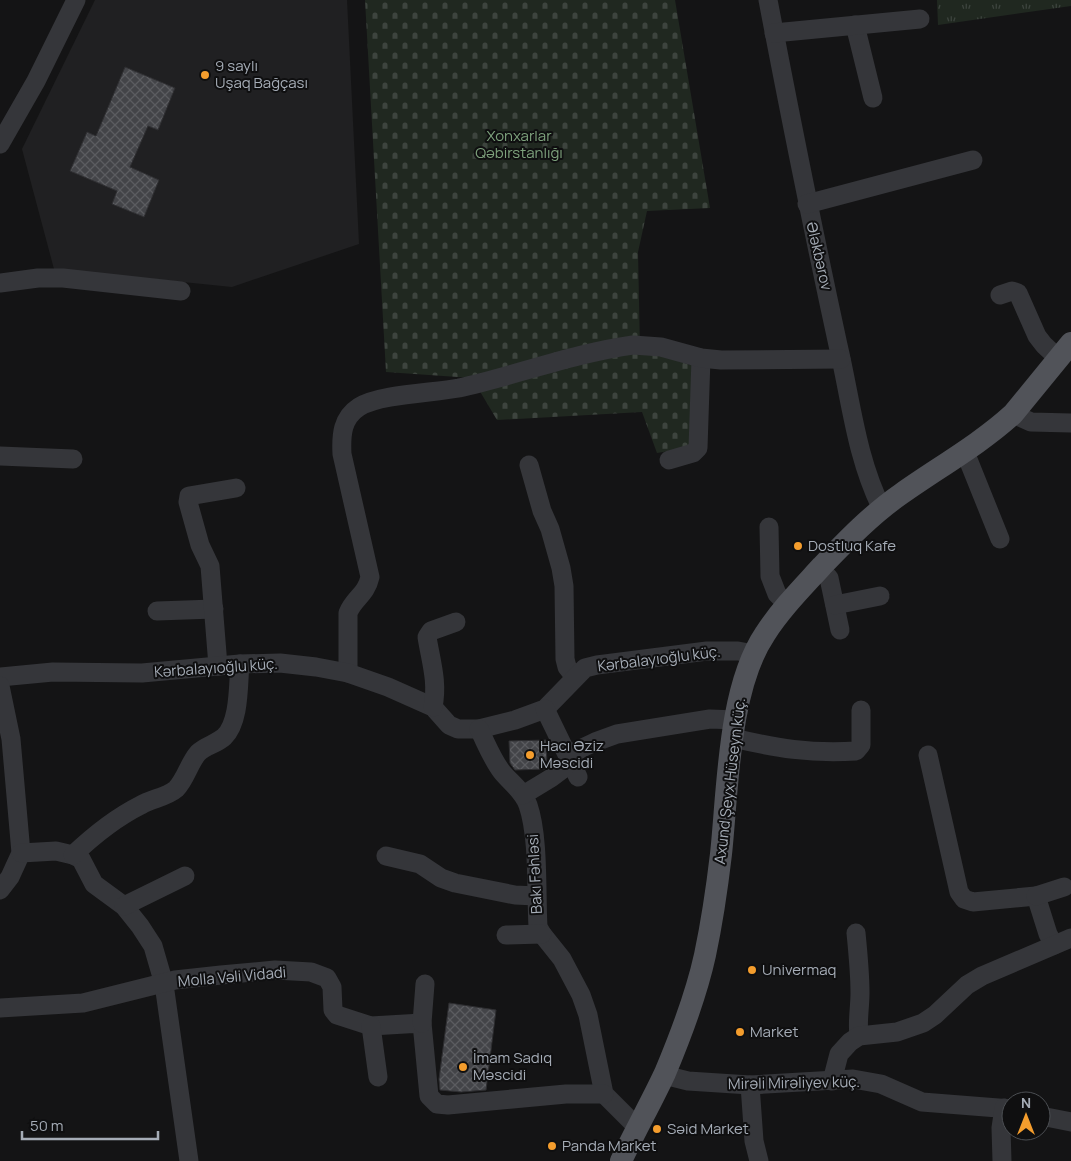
<svg xmlns="http://www.w3.org/2000/svg" width="1071" height="1161" viewBox="0 0 1071 1161" font-family="Manrope,sans-serif">
  <style>
    .built { fill: #202022 }
    .cemetery { fill: url(#cemetery-stones) }
    .park { fill: url(#park-tufts) }
    .building { fill: url(#building-cross-hatch); stroke: #2e2e31 }
    .lines { fill: none; stroke-linecap: round; stroke-linejoin: round }
    .minor { stroke: #35363a; stroke-width: 19 }
    .major { stroke: #515359; stroke-width: 22 }
    .poi-dot { fill: #f49d2d; stroke: #0f0f10; stroke-width: 2 }
    .labels { text-anchor: middle; stroke-width: 4; stroke-linejoin: round; paint-order: stroke }
    .poi-label { font-size: 15px; fill: #a5acb6; stroke: #0f0f10; text-anchor: start }
    .park-label { font-size: 15px; fill: #7da17c; stroke: #0f0f10 }
    .street-label { font-size: 15px; fill: #a5acb6; stroke: #0f0f10 }
  </style>
  <defs>
    <pattern id="cemetery-stones" width="16" height="16" patternUnits="userSpaceOnUse" patternTransform="scale(1.25)"><rect width="16" height="16" fill="#202820"/><path d="M2 7V4a2 2 0 0 1 4 0v3zM10 15v-3a2 2 0 0 1 4 0v3z" fill="#3d443e"/></pattern>
    <pattern id="park-tufts" width="24" height="20" patternUnits="userSpaceOnUse" patternTransform="scale(1.25)"><rect width="24" height="20" fill="#202820"/><path d="M3 7l-1-3M5 7V3M7 7l1-3M15 17l-1-3M17 17v-4M19 17l1-3" fill="none" stroke="#3d443e"/></pattern>
    <pattern id="building-cross-hatch" width="8" height="8" patternUnits="userSpaceOnUse" patternTransform="scale(1.25)"><rect width="8" height="8" fill="#434448"/><path d="M0 0l8 8M0 8l8-8" fill="none" stroke="#5b5c60"/></pattern>
  </defs>
  <rect width="100%" height="100%" fill="#141415"/>
  <polygon class="built" points="95,0 347,0 359,244 232,287 54,269 22,149"/>
  <polygon class="cemetery" points="365,0 675,0 710,208 647,211 638,252 640,349 697,367 693,447 657,453 642,412 497,420 472,378 386,372"/>
  <polygon class="park" points="937,0 1071,0 1071,6 938,25"/>
  <g class="building">
    <polygon points="125,67 175,88 158,130 148,126 130,167 159,180 144,217 112,204 117,191 70,171 87,132 96,136"/>
    <polygon points="546,740 547,767 545,769 515,770 510,763 509,741"/>
    <polygon points="449,1003 496,1010 486,1090 461,1092 440,1090 439,1079"/>
  </g>
  <g class="lines">
    <g class="minor">
      <path d="M768,0C790,115 813,230 838,345C851,400 856,457 882,509"/>
      <polyline points="855,25 873,98"/>
      <polyline points="774,33 920,19"/>
      <polyline points="0,144 36,81 76,0"/>
      <polyline points="807,204 973,160"/>
      <polyline points="0,283 38,278 63,278 181,291"/>
      <polyline points="1000,295 1012,291 1018,293 1037,336 1044,345 1058,358"/>
      <polyline points="1013,414 1031,422 1071,423"/>
      <polyline points="965,452 1000,539"/>
      <polyline points="0,456 73,459"/>
      <polyline points="669,460 693,453 698,448 701,358"/>
      <polyline points="529,465 542,511 550,529 561,568 564,586 565,659 567,667 575,677"/>
      <polyline points="769,527 770,576 777,594 787,604"/>
      <polyline points="820,568 829,578 840,630"/>
      <polyline points="835,605 880,596"/>
      <polyline points="157,611 214,609"/>
      <polyline points="218,666 210,566 200,545 188,502 189,496 236,488"/>
      <path d="M348,673V613C354,598 366,595 370,577L342,454C341,435 342,418 359,407C380,394 433,393 459,388C517,375 575,353 633,345L661,347L701,358L721,360L841,359"/>
      <polyline points="0,677 53,672 142,673 240,664 280,663 316,667 348,673 388,687 433,707 449,725 458,729 479,729 515,720 545,709 585,668 597,665 707,651 738,651 754,654"/>
      <polyline points="0,686 11,739 21,853 10,877 0,890"/>
      <path d="M433,707C438,682 431,662 427,637L431,631L456,622"/>
      <polyline points="545,709 578,777"/>
      <path d="M479,729C486,743 492,759 502,772C511,783 523,791 528,805C539,837 536,891 538,927L542,934L562,959L581,995L588,1015L604,1094L637,1127"/>
      <path d="M733,738C776,748 810,754 856,751L861,745V710"/>
      <polyline points="928,755 959,892 964,899 973,902 1036,896 1048,934 1054,945"/>
      <polyline points="523,795 551,778 563,769 578,750 595,742 617,734 710,719 736,720"/>
      <polyline points="21,853 56,851 73,855 81,859 94,884 124,906 140,926 153,946 164,984 189,1161"/>
      <path d="M73,855C94,835 115,818 141,805C151,799 167,797 176,789C186,779 189,763 198,753C205,746 216,744 224,737C240,722 238,684 240,664"/>
      <polyline points="386,856 420,864 441,878 455,883 515,895 536,896"/>
      <polyline points="1036,896 1064,887"/>
      <polyline points="124,906 185,876"/>
      <path d="M856,933C858,953 860,973 860,993C860,1008 857,1022 859,1036"/>
      <polyline points="506,935 542,934"/>
      <polyline points="0,1008 83,1003 175,980 221,975 275,970 311,972 327,978 332,987 333,1010 337,1015 371,1026 422,1023 429,1096 437,1104 448,1105 566,1094 604,1094"/>
      <polyline points="422,1023 425,984"/>
      <polyline points="371,1026 378,1077"/>
      <polyline points="664,1075 688,1081 750,1085 853,1079 881,1084 922,1102 1011,1109"/>
      <polyline points="832,1081 839,1054 850,1042 859,1036 897,1032 923,1023 935,1015 967,985 982,976 1071,938"/>
      <polyline points="750,1085 754,1141 759,1161"/>
      <polyline points="1041,1116 1071,1122"/>
      <polyline points="1002,1161 1001,1128 1004,1108"/>
    </g>
    <path class="major" d="M621,1161C635,1131 651,1103 665,1073C681,1035 696,996 705,955C712,922 717,888 721,854C728,789 728,689 765,634C781,609 802,588 822,566C847,540 872,514 901,494C939,467 979,445 1013,414L1071,343"/>
  </g>
  <g class="poi-dot">
    <circle cx="205" cy="75" r="5"/>
    <circle cx="798" cy="546" r="5"/>
    <circle cx="530" cy="755" r="5"/>
    <circle cx="752" cy="970" r="5"/>
    <circle cx="740" cy="1032" r="5"/>
    <circle cx="463" cy="1067" r="5"/>
    <circle cx="657" cy="1129" r="5"/>
    <circle cx="552" cy="1146" r="5"/>
  </g>
  <g class="labels">
    <g class="poi-label">
      <text x="215" y="71">9 saylı<tspan x="215" dy="17">Uşaq Bağçası</tspan></text>
      <text x="808" y="551">Dostluq Kafe</text>
      <text x="540" y="751">Hacı Əziz<tspan x="540" dy="17">Məscidi</tspan></text>
      <text x="762" y="975">Univermaq</text>
      <text x="750" y="1037">Market</text>
      <text x="473" y="1063">İmam Sadıq<tspan x="473" dy="17">Məscidi</tspan></text>
      <text x="667" y="1134">Səid Market</text>
      <text x="562" y="1151">Panda Market</text>
    </g>
    <g class="park-label">
      <text x="519" y="141">Xonxarlar<tspan x="519" dy="17">Qəbirstanlığı</tspan></text>
    </g>
    <g class="street-label">
      <text transform="translate(819 256) rotate(77)" y="5">Ələkbərov</text>
      <text transform="translate(659 659) rotate(-7)" y="5">Kərbalayıoğlu küç.</text>
      <text transform="translate(216 668) rotate(-4)" y="5">Kərbalayıoğlu küç.</text>
      <text transform="translate(730 781) rotate(-83)" y="5">Axund Şeyx Hüseyn küç.</text>
      <text transform="translate(535 874) rotate(-93)" y="5">Bakı Fəhləsi</text>
      <text transform="translate(232 977) rotate(-5)" y="5">Molla Vəli Vidadi</text>
      <text transform="translate(794 1083) rotate(-1)" y="5">Mirəli Mirəliyev küç.</text>
    </g>
  </g>
  <g transform="translate(1026 1116)"><circle r="24" fill="#0f0f10" stroke="#4b4e52"/>
  <path d="M0-4L9 19L0 12L-9 19Z" fill="#f49d2d"/>
  <text y="-8" font-size="14" font-weight="bold" text-anchor="middle" fill="#a5acb6">N</text>
  </g>
  <path d="M22 1131v8h136v-8" fill="none" stroke="#a5acb6" stroke-width="2.5"/>
  <text x="30" y="1131" font-size="15" fill="#a5acb6" stroke="#0f0f10" stroke-width="4" paint-order="stroke">50 m</text>
</svg>
